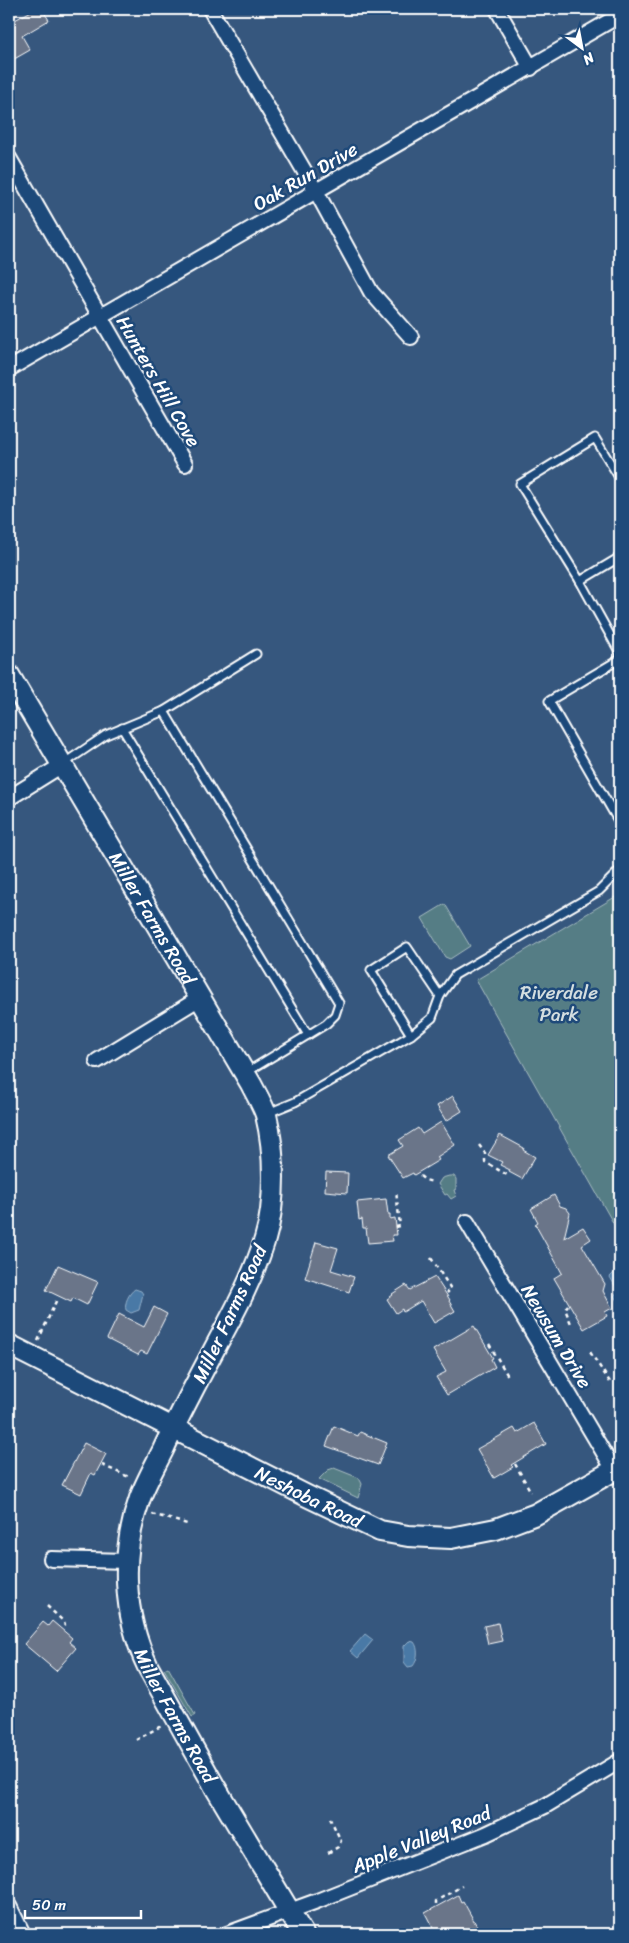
<svg xmlns="http://www.w3.org/2000/svg" width="629" height="1943" viewBox="0 0 629 1943" font-family="Sriracha,sans-serif">
  <style>
    .green { fill: #547d85; stroke: #aabec2 }
    .water { fill: #4979a6; stroke: #92afca }
    .building { fill: #6a7589; stroke: #fff }
    .lines { fill: none; stroke-linecap: round; stroke-linejoin: round }
    .lane-casing { stroke: #fff; stroke-width: 11 }
    .street-casing { stroke: #fff; stroke-width: 18 }
    .secondary-casing { stroke: #fff; stroke-width: 24 }
    .path { stroke: #fff; stroke-width: 2.5; stroke-dasharray: 4 4; stroke-linecap: butt }
    .lane { stroke: #1f4a7a; stroke-width: 7 }
    .street { stroke: #1f4a7a; stroke-width: 14 }
    .secondary { stroke: #1f4a7a; stroke-width: 20 }
    .labels { text-anchor: middle; stroke-width: 5; stroke-linejoin: round; paint-order: stroke }
    .street-label { font-size: 19px; fill: #fff; stroke: #1f4a7a }
    .park-label { font-size: 19px; fill: #d4dee0; stroke: #1f4a7a }
  </style>
  <rect width="100%" height="100%" fill="#36577e"/>
  <filter id="ink" filterUnits="userSpaceOnUse"><feTurbulence type="fractalNoise" baseFrequency=".02" numOctaves="2"/><feDisplacementMap in="SourceGraphic" scale="10" xChannelSelector="R" yChannelSelector="G"/><feConvolveMatrix kernelMatrix="1 2 1 2 8 2 1 2 1" color-interpolation-filters="sRGB"/></filter>
  <g filter="url(#ink)">
    <g class="green">
      <polygon points="620,894 620,1235 476,980"/>
      <polygon points="445,904 470,946 450,959 445,957 422,918"/>
      <polygon points="449,1176 454,1176 456,1179 456,1189 454,1190 456,1196 451,1199 447,1194 445,1195 438,1184 442,1178"/>
      <polygon points="334,1468 359,1478 362,1484 358,1498 319,1479 328,1470"/>
      <polygon points="168,1667 195,1715 192,1717 164,1669"/>
    </g>
    <g class="water">
      <polygon points="616,1271 620,1274 620,1302 618,1302 614,1296 618,1291 610,1277"/>
      <path d="M135,1289L141,1291L143,1294L139,1310L131,1313L126,1310C124,1303 129,1293 135,1289Z"/>
      <polygon points="365,1634 373,1640 358,1658 350,1651"/>
      <path d="M409,1641L414,1642C419,1648 418,1660 413,1666L408,1667L404,1662V1646Z"/>
    </g>
    <g class="building">
      <polygon points="35,9 42,9 49,20 22,36 30,50 9,62 9,13 13,21"/>
      <polygon points="453,1096 462,1111 446,1121 437,1106"/>
      <polygon points="441,1122 455,1145 437,1157 439,1160 414,1175 413,1173 403,1178 388,1155 403,1146 399,1140 418,1128 422,1134"/>
      <polygon points="500,1135 524,1148 523,1150 535,1157 522,1179 509,1172 510,1170 500,1165 502,1162 488,1155"/>
      <polygon points="326,1172 348,1173 347,1193 325,1191"/>
      <polygon points="554,1195 560,1206 566,1208 570,1213 564,1238 583,1227 591,1239 582,1245 605,1284 603,1291 612,1308 605,1312 607,1316 584,1329 554,1278 562,1273 535,1224 538,1222 531,1209"/>
      <polygon points="386,1199 388,1214 390,1214 390,1219 395,1218 397,1235 392,1235 393,1241 368,1243 366,1228 363,1228 362,1219 359,1220 357,1202"/>
      <polygon points="316,1242 338,1248 331,1270 354,1277 349,1292 305,1278"/>
      <polygon points="58,1265 98,1282 87,1305 73,1298 71,1302 46,1290"/>
      <polygon points="435,1277 450,1300 449,1301 455,1311 434,1323 421,1301 403,1312 402,1309 396,1313 387,1299 393,1295 392,1294 406,1285 410,1290"/>
      <polygon points="154,1307 167,1314 147,1354 141,1351 138,1355 107,1339 119,1314 144,1327"/>
      <polygon points="474,1326 493,1358 491,1359 495,1367 447,1395 436,1377 446,1372 433,1350"/>
      <polygon points="534,1423 546,1444 511,1465 513,1467 494,1478 477,1449 514,1428 517,1433"/>
      <polygon points="334,1426 358,1436 360,1432 387,1443 378,1465 326,1446"/>
      <polygon points="84,1443 106,1454 95,1475 91,1473 81,1494 62,1485"/>
      <polygon points="52,1621 72,1638 69,1642 76,1648 56,1671 24,1644 43,1622 48,1626"/>
      <polygon points="498,1623 502,1641 488,1644 484,1626"/>
      <polygon points="458,1895 461,1902 463,1901 478,1928 475,1930 477,1934 436,1934 425,1913"/>
    </g>
    <g class="lines">
      <g class="lane-casing">
        <g id="lane">
          <polyline points="620,479 595,438 520,484 580,581 620,653"/>
          <polyline points="580,581 620,557"/>
          <polyline points="620,659 549,701 620,824"/>
          <polyline points="164,711 256,654"/>
          <polyline points="122,728 308,1035"/>
          <polyline points="63,764 106,735 164,711 339,1003 335,1015 326,1024 247,1072"/>
          <polyline points="411,1035 371,970 407,947 440,996"/>
          <polyline points="268,1113 295,1102 411,1035 432,1018 440,996 455,975 599,891 620,870"/>
        </g>
      </g>
      <g class="street-casing">
        <g id="street">
          <polyline points="210,9 316,191 371,292 411,337"/>
          <polyline points="497,9 531,68"/>
          <polyline points="9,158 185,464"/>
          <polyline points="9,369 620,15"/>
          <polyline points="9,798 62,765"/>
          <polyline points="97,1061 200,998"/>
          <polyline points="467,1222 614,1470"/>
          <polyline points="51,1559 127,1561"/>
          <polyline points="9,1906 23,1934"/>
          <polyline points="227,1934 317,1901 486,1834 545,1806 620,1761"/>
        </g>
      </g>
      <g class="secondary-casing">
        <g id="secondary">
          <path id="s1" d="M9,675L251,1084C256,1094 263,1105 266,1115C275,1151 276,1203 265,1239C254,1275 236,1309 218,1342C199,1378 180,1413 163,1450C155,1466 146,1482 140,1498C120,1554 123,1614 148,1667L215,1787L303,1934"/>
          <path id="s2" d="M9,1345L307,1496L380,1531L408,1536L451,1538L496,1529L536,1514L620,1467"/>
        </g>
      </g>
      <g class="path">
        <polyline points="479,1145 485,1153 485,1162 509,1176"/>
        <polyline points="420,1176 425,1180 433,1182"/>
        <polyline points="396,1227 400,1226 396,1191"/>
        <polyline points="431,1258 451,1289 447,1293"/>
        <polyline points="568,1305 565,1309 572,1326"/>
        <polyline points="38,1341 57,1299"/>
        <polyline points="489,1344 508,1376"/>
        <polyline points="590,1352 610,1382"/>
        <polyline points="515,1464 531,1492"/>
        <polyline points="102,1465 131,1478"/>
        <polyline points="152,1514 187,1524"/>
        <polyline points="47,1606 63,1621 65,1625 63,1629"/>
        <polyline points="136,1740 161,1726"/>
        <polyline points="328,1853 338,1847 341,1841 330,1818"/>
        <polyline points="436,1904 436,1901 462,1886"/>
      </g>
      <use href="#lane" class="lane"/>
      <use href="#street" class="street"/>
      <use href="#secondary" class="secondary"/>
    </g>
  </g>
  <g class="labels">
    <g class="street-label">
      <text transform="translate(305 176) rotate(-30)" y="7">Oak Run Drive</text>
      <text transform="translate(159 381) rotate(60)" y="7">Hunters Hill Cove</text>
      <text dy="7" stroke="none"><textPath href="#s1" startOffset="282">Miller Farms Road</textPath></text>
      <text transform="translate(229 1314) rotate(-65)" y="7">Miller Farms Road</text>
      <text transform="translate(557 1336) rotate(59)" y="7">Newsum Drive</text>
      <text dy="7" stroke="none"><textPath href="#s2" startOffset="336">Neshoba Road</textPath></text>
      <text dy="7" stroke="none"><textPath href="#s1" startOffset="1152">Miller Farms Road</textPath></text>
      <text transform="translate(421 1839) rotate(-22)" y="7">Apple Valley Road</text>
    </g>
    <g class="park-label">
      <text x="559" y="999">Riverdale<tspan x="559" dy="22">Park</tspan></text>
    </g>
  </g>
  <rect width="629" height="1943" fill="none" stroke="#1f4a7a" stroke-width="30"/>
  <rect x="15" y="15" width="599" height="1913" fill="none" stroke="#fff" stroke-width="2" filter="url(#ink)"/>
  <g transform="translate(582 48) rotate(148)" stroke="#1f4a7a" stroke-width="4" paint-order="stroke">
  <path d="M0-4L9 19L0 12L-9 19Z" fill="#ffffff"/>
  <text y="-8" font-size="14" font-weight="bold" text-anchor="middle" fill="#ffffff">N</text>
  </g>
  <path d="M25 1910v8h116v-8" fill="none" stroke="#ffffff" stroke-width="2.5"/>
  <text x="32" y="1910" font-size="15" fill="#ffffff" stroke="#1f4a7a" stroke-width="4" paint-order="stroke">50 m</text>
</svg>
